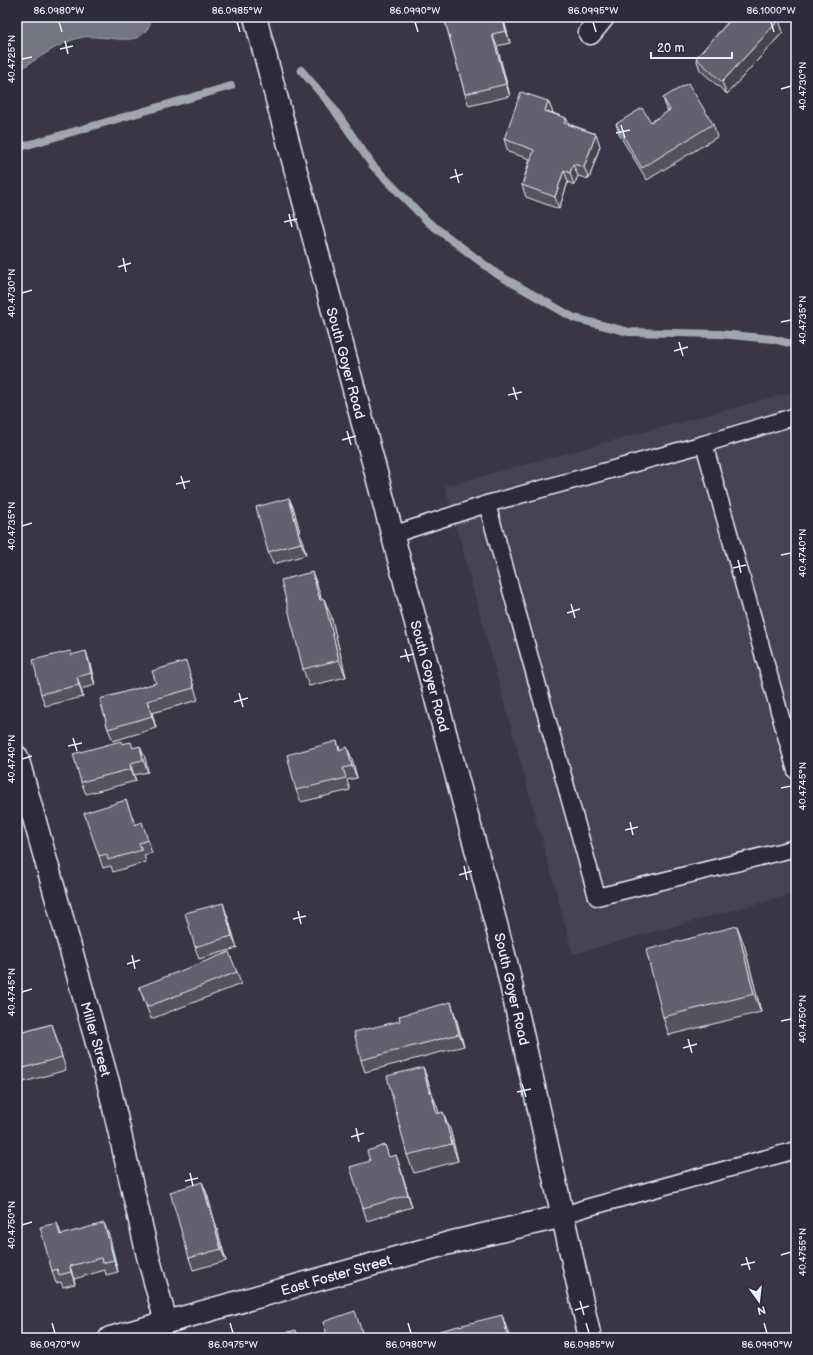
<svg xmlns="http://www.w3.org/2000/svg" width="813" height="1355" viewBox="0 0 813 1355" font-family="'Balsamiq Sans',sans-serif">
  <style>
    .built { fill: #464354 }
    .water { fill: #737482; stroke: #a2a6b1 }
    .lines { fill: none; stroke-linecap: round; stroke-linejoin: round }
    .stream { stroke: #a2a6b1; stroke-width: 8 }
    .service-casing { stroke: #e8f1f8; stroke-width: 19 }
    .minor-casing { stroke: #e8f1f8; stroke-width: 25 }
    .tertiary-casing { stroke: #e8f1f8; stroke-width: 25 }
    .service { stroke: #2f2a3d; stroke-width: 16 }
    .minor { stroke: #2f2a3d; stroke-width: 22 }
    .tertiary { stroke: #2f2a3d; stroke-width: 22 }
    .wall { fill: #555361; stroke: #e8f1f8 }
    .shaded-wall { fill: #45444f; stroke: #e8f1f8 }
    .building { fill: #636171; stroke: #e8f1f8 }
    .ticks { fill: none; stroke: #e8f1f8; stroke-width: 1.5 }
    .labels { text-anchor: middle; stroke-width: 3.5; stroke-linejoin: round; paint-order: stroke }
    .street-label { font-size: 14px; fill: #e8f1f8; stroke: #2f2a3d }
    .neatline { fill: none; stroke: #e8f1f8; stroke-width: 1.5 }
    .ticks-label { font-size: 10px; text-anchor: middle; fill: #e8f1f8 }
  </style>
  <rect width="100%" height="100%" fill="#3a3648"/>
  <filter id="ink" filterUnits="userSpaceOnUse"><feTurbulence type="fractalNoise" baseFrequency=".025" numOctaves="2"/><feDisplacementMap in="SourceGraphic" scale="8" xChannelSelector="R" yChannelSelector="G"/><feConvolveMatrix kernelMatrix="1 2 1 2 8 2 1 2 1" color-interpolation-filters="sRGB"/></filter>
  <g filter="url(#ink)">
    <polygon class="built" points="796,391 796,893 573,954 445,486"/>
    <path class="water" d="M17,17H152C150,26 146,34 136,38C122,42 98,35 83,37C60,41 37,60 17,71Z"/>
    <g class="lines">
      <g class="stream">
        <polyline points="301,70 331,105 373,166 428,222 497,274 574,318 629,332 720,334 773,339 796,345"/>
        <polyline points="17,148 231,86"/>
      </g>
      <g class="service-casing">
        <g id="service">
          <polyline points="704,444 796,771"/>
          <polyline points="487,504 597,897 796,848"/>
          <polyline points="392,535 487,504 704,444 796,416"/>
          <polyline points="563,1216 582,1209 796,1150"/>
        </g>
      </g>
      <g class="minor-casing">
        <g id="minor">
          <polyline points="590,33 603,17"/>
          <polyline points="17,757 109,1086 148,1256 166,1322"/>
          <polyline points="110,1338 449,1243 563,1216"/>
        </g>
      </g>
      <g class="tertiary-casing">
        <polyline id="tertiary" points="255,17 506,962 590,1338"/>
      </g>
      <use href="#service" class="service"/>
      <use href="#minor" class="minor"/>
      <use href="#tertiary" class="tertiary"/>
    </g>
    <g class="wall">
      <polygon points="444,17 503,17 510,43 497,46 510,96 469,106 465,94"/>
      <polygon points="726,17 776,17 783,32 727,94 700,70 696,58 729,21 727,19"/>
      <polygon points="663,98 713,124 717,137 647,180 620,136 616,124 651,122 668,112"/>
      <polygon points="548,101 553,113 566,118 569,124 596,134 600,146 589,179 578,176 574,185 568,182 559,209 526,197 522,185 530,159 508,152 504,139"/>
      <polygon points="289,498 294,510 306,555 273,564 268,552"/>
      <polygon points="312,572 319,590 321,600 331,616 346,677 309,686 303,669"/>
      <polygon points="70,651 71,654 90,664 95,685 81,689 83,697 45,706 41,694"/>
      <polygon points="190,674 198,700 152,713 156,728 113,741 108,729 100,699"/>
      <polygon points="337,741 340,749 352,759 357,778 347,780 350,790 301,802 296,790"/>
      <polygon points="122,744 133,748 145,758 148,772 134,775 136,781 86,794 81,782"/>
      <polygon points="126,800 135,825 146,835 152,853 144,855 146,862 113,872 111,866 103,868 99,856"/>
      <polygon points="227,915 237,948 199,959 195,947"/>
      <polygon points="744,944 761,1012 669,1035 663,1017"/>
      <polygon points="237,972 241,984 151,1019 139,987"/>
      <polygon points="455,1015 464,1046 365,1072 361,1060"/>
      <polygon points="52,1024 56,1036 66,1070 17,1084 17,1034"/>
      <polygon points="423,1067 439,1113 450,1129 458,1161 414,1173 407,1155"/>
      <polygon points="385,1145 389,1157 400,1167 412,1207 367,1221 363,1208 370,1161"/>
      <polygon points="202,1182 207,1194 226,1261 193,1270 189,1258"/>
      <polygon points="57,1223 61,1234 109,1235 118,1272 106,1275 105,1270 74,1279 75,1284 63,1287 61,1282 56,1283 52,1271"/>
    </g>
    <g class="shaded-wall">
      <polygon points="502,17 503,17 510,43 506,31"/>
      <polygon points="779,20 783,32 727,94 722,82"/>
      <polygon points="492,34 497,46 510,96 506,84"/>
      <polygon points="548,101 553,113 545,111"/>
      <polygon points="566,118 571,130 564,123"/>
      <polygon points="596,134 600,146 589,179 584,167"/>
      <polygon points="573,164 578,176 574,185 570,173"/>
      <polygon points="564,170 568,182 559,209 555,197"/>
      <polygon points="289,498 294,510 306,555 301,543"/>
      <polygon points="312,572 319,590 326,618 320,600"/>
      <polygon points="324,599 331,616 346,677 339,660"/>
      <polygon points="86,651 90,664 95,685 91,673"/>
      <polygon points="77,677 81,689 83,697 79,685"/>
      <polygon points="147,701 152,713 156,728"/>
      <polygon points="140,746 145,758 148,772 143,760"/>
      <polygon points="347,747 352,759 357,778 352,766"/>
      <polygon points="130,763 136,781 131,769"/>
      <polygon points="223,903 227,915 237,948 232,936"/>
      <polygon points="737,926 744,944 761,1012 754,994"/>
      <polygon points="451,1002 455,1015 464,1046 459,1034"/>
      <polygon points="423,1067 429,1085 435,1110 429,1092"/>
      <polygon points="431,1092 438,1109 443,1131 437,1114"/>
      <polygon points="443,1112 450,1129 458,1161 452,1144"/>
      <polygon points="396,1155 400,1167 412,1207 408,1195"/>
      <polygon points="202,1182 207,1194 226,1261 221,1249"/>
      <polygon points="104,1223 109,1235 118,1272 114,1260"/>
      <polygon points="70,1266 74,1279 75,1284 71,1272"/>
      <polygon points="502,1315 508,1332 510,1338 508,1338"/>
    </g>
    <g class="building">
      <polygon points="444,17 502,17 506,31 492,34 506,84 465,94"/>
      <polygon points="733,17 776,17 779,20 722,82 696,58"/>
      <polygon points="688,83 713,124 642,168 616,124 642,108 651,122 670,110 663,98"/>
      <polygon points="521,92 548,101 545,111 566,118 564,123 596,134 584,167 573,164 570,173 564,170 555,197 522,185 534,150 504,139"/>
      <polygon points="289,498 301,543 268,552 256,507"/>
      <polygon points="312,572 320,600 324,599 339,660 303,669 281,580"/>
      <polygon points="70,651 71,655 86,651 91,673 77,677 79,685 41,694 33,660"/>
      <polygon points="186,661 194,688 147,701 152,716 108,729 100,699 156,683 152,671"/>
      <polygon points="121,741 122,744 131,742 133,748 140,746 143,760 130,763 131,769 81,782 73,754"/>
      <polygon points="337,741 339,750 347,747 352,766 343,768 346,778 296,790 287,755"/>
      <polygon points="126,800 135,825 142,822 148,840 139,843 142,850 108,860 107,854 99,856 84,813"/>
      <polygon points="223,903 232,936 195,947 185,913"/>
      <polygon points="737,926 754,994 663,1017 646,950"/>
      <polygon points="229,952 237,972 147,1007 139,987"/>
      <polygon points="451,1002 459,1034 361,1060 354,1032 400,1021 399,1016"/>
      <polygon points="52,1024 62,1057 17,1070 17,1034"/>
      <polygon points="423,1067 429,1092 431,1092 437,1114 443,1112 452,1144 407,1155 387,1076"/>
      <polygon points="385,1145 389,1157 396,1155 408,1195 363,1208 350,1167 370,1161 367,1151"/>
      <polygon points="202,1182 221,1249 189,1258 170,1192"/>
      <polygon points="57,1223 60,1235 104,1223 114,1260 102,1263 101,1258 70,1266 71,1272 59,1275 57,1269 52,1271 40,1227"/>
      <polygon points="355,1311 364,1338 328,1338 323,1322"/>
      <polygon points="502,1315 508,1338 440,1338 439,1331"/>
      <polygon points="296,1330 298,1338 267,1338"/>
    </g>
  </g>
  <path class="ticks" d="M59,22L62,32M237,22L240,32M415,22L418,32M593,22L596,32M771,22L774,32M65,41L68,54M60,49L73,46M22,59L32,57M781,89L791,86M621,125L625,138M616,133L630,130M455,169L459,183M450,178L463,174M289,214L292,227M284,222L297,219M123,258L126,272M118,267L131,263M22,293L32,290M781,322L791,320M679,342L683,356M674,351L688,347M513,387L517,400M508,395L522,392M347,431L351,445M342,440L356,436M181,476L185,489M176,484L190,481M22,526L32,523M781,555L791,553M738,560L741,573M733,568L746,565M571,604L575,618M567,613L580,609M405,649L409,662M400,657L414,654M239,693L243,707M234,702L248,698M73,738L77,751M68,746L82,743M22,759L32,756M781,788L791,786M630,822L633,835M625,830L638,827M464,866L467,880M459,875L472,871M298,911L301,924M293,919L306,916M132,955L135,969M127,964L140,960M22,992L32,989M781,1021L791,1019M688,1039L692,1053M683,1048L697,1044M522,1084L526,1097M517,1092L531,1089M356,1128L359,1142M351,1137L364,1133M190,1173L193,1186M185,1181L198,1178M22,1225L32,1222M781,1255L791,1252M746,1257L750,1270M741,1265L755,1262M580,1301L584,1315M575,1310L589,1306M52,1323L55,1333M230,1323L233,1333M408,1323L411,1333M586,1323L589,1333M764,1323L767,1333"/>
  <g class="labels">
    <g class="street-label">
      <text transform="translate(346 363) rotate(75)" y="5">South Goyer Road</text>
      <text transform="translate(430 676) rotate(75)" y="5">South Goyer Road</text>
      <text transform="translate(512 989) rotate(77)" y="5">South Goyer Road</text>
      <text transform="translate(96 1039) rotate(74)" y="5">Miller Street</text>
      <text transform="translate(336 1275) rotate(-16)" y="5">East Foster Street</text>
    </g>
  </g>
  <rect width="813" height="1355" fill="none" stroke="#2f2a3d" stroke-width="44"/>
  <g transform="translate(759 1301) rotate(165)" stroke="#2f2a3d" stroke-width="3" paint-order="stroke">
  <path d="M0-3L7 15L0 10L-7 15Z" fill="#e8f1f8"/>
  <text y="-6" font-size="11" font-weight="bold" text-anchor="middle" fill="#e8f1f8">N</text>
  </g>
  <path d="M651 52v6h81v-6" fill="none" stroke="#e8f1f8" stroke-width="2"/>
  <text x="657" y="52" font-size="12" fill="#e8f1f8" stroke="#2f2a3d" stroke-width="3" paint-order="stroke">20 m</text>
  <rect x="22" y="22" width="769" height="1311" class="neatline"/>
  <g class="ticks-label">
    <text x="59" y="14">86.0980°W</text>
    <text x="237" y="14">86.0985°W</text>
    <text x="415" y="14">86.0990°W</text>
    <text x="593" y="14">86.0995°W</text>
    <text x="771" y="14">86.1000°W</text>
    <text transform="translate(11 59) rotate(-90)" y="4">40.4725°N</text>
    <text transform="translate(802 86) rotate(-90)" y="4">40.4730°N</text>
    <text transform="translate(11 293) rotate(-90)" y="4">40.4730°N</text>
    <text transform="translate(802 320) rotate(-90)" y="4">40.4735°N</text>
    <text transform="translate(11 526) rotate(-90)" y="4">40.4735°N</text>
    <text transform="translate(802 553) rotate(-90)" y="4">40.4740°N</text>
    <text transform="translate(11 759) rotate(-90)" y="4">40.4740°N</text>
    <text transform="translate(802 786) rotate(-90)" y="4">40.4745°N</text>
    <text transform="translate(11 992) rotate(-90)" y="4">40.4745°N</text>
    <text transform="translate(802 1019) rotate(-90)" y="4">40.4750°N</text>
    <text transform="translate(11 1225) rotate(-90)" y="4">40.4750°N</text>
    <text transform="translate(802 1252) rotate(-90)" y="4">40.4755°N</text>
    <text x="55" y="1348">86.0970°W</text>
    <text x="233" y="1348">86.0975°W</text>
    <text x="411" y="1348">86.0980°W</text>
    <text x="589" y="1348">86.0985°W</text>
    <text x="767" y="1348">86.0990°W</text>
  </g>
</svg>
